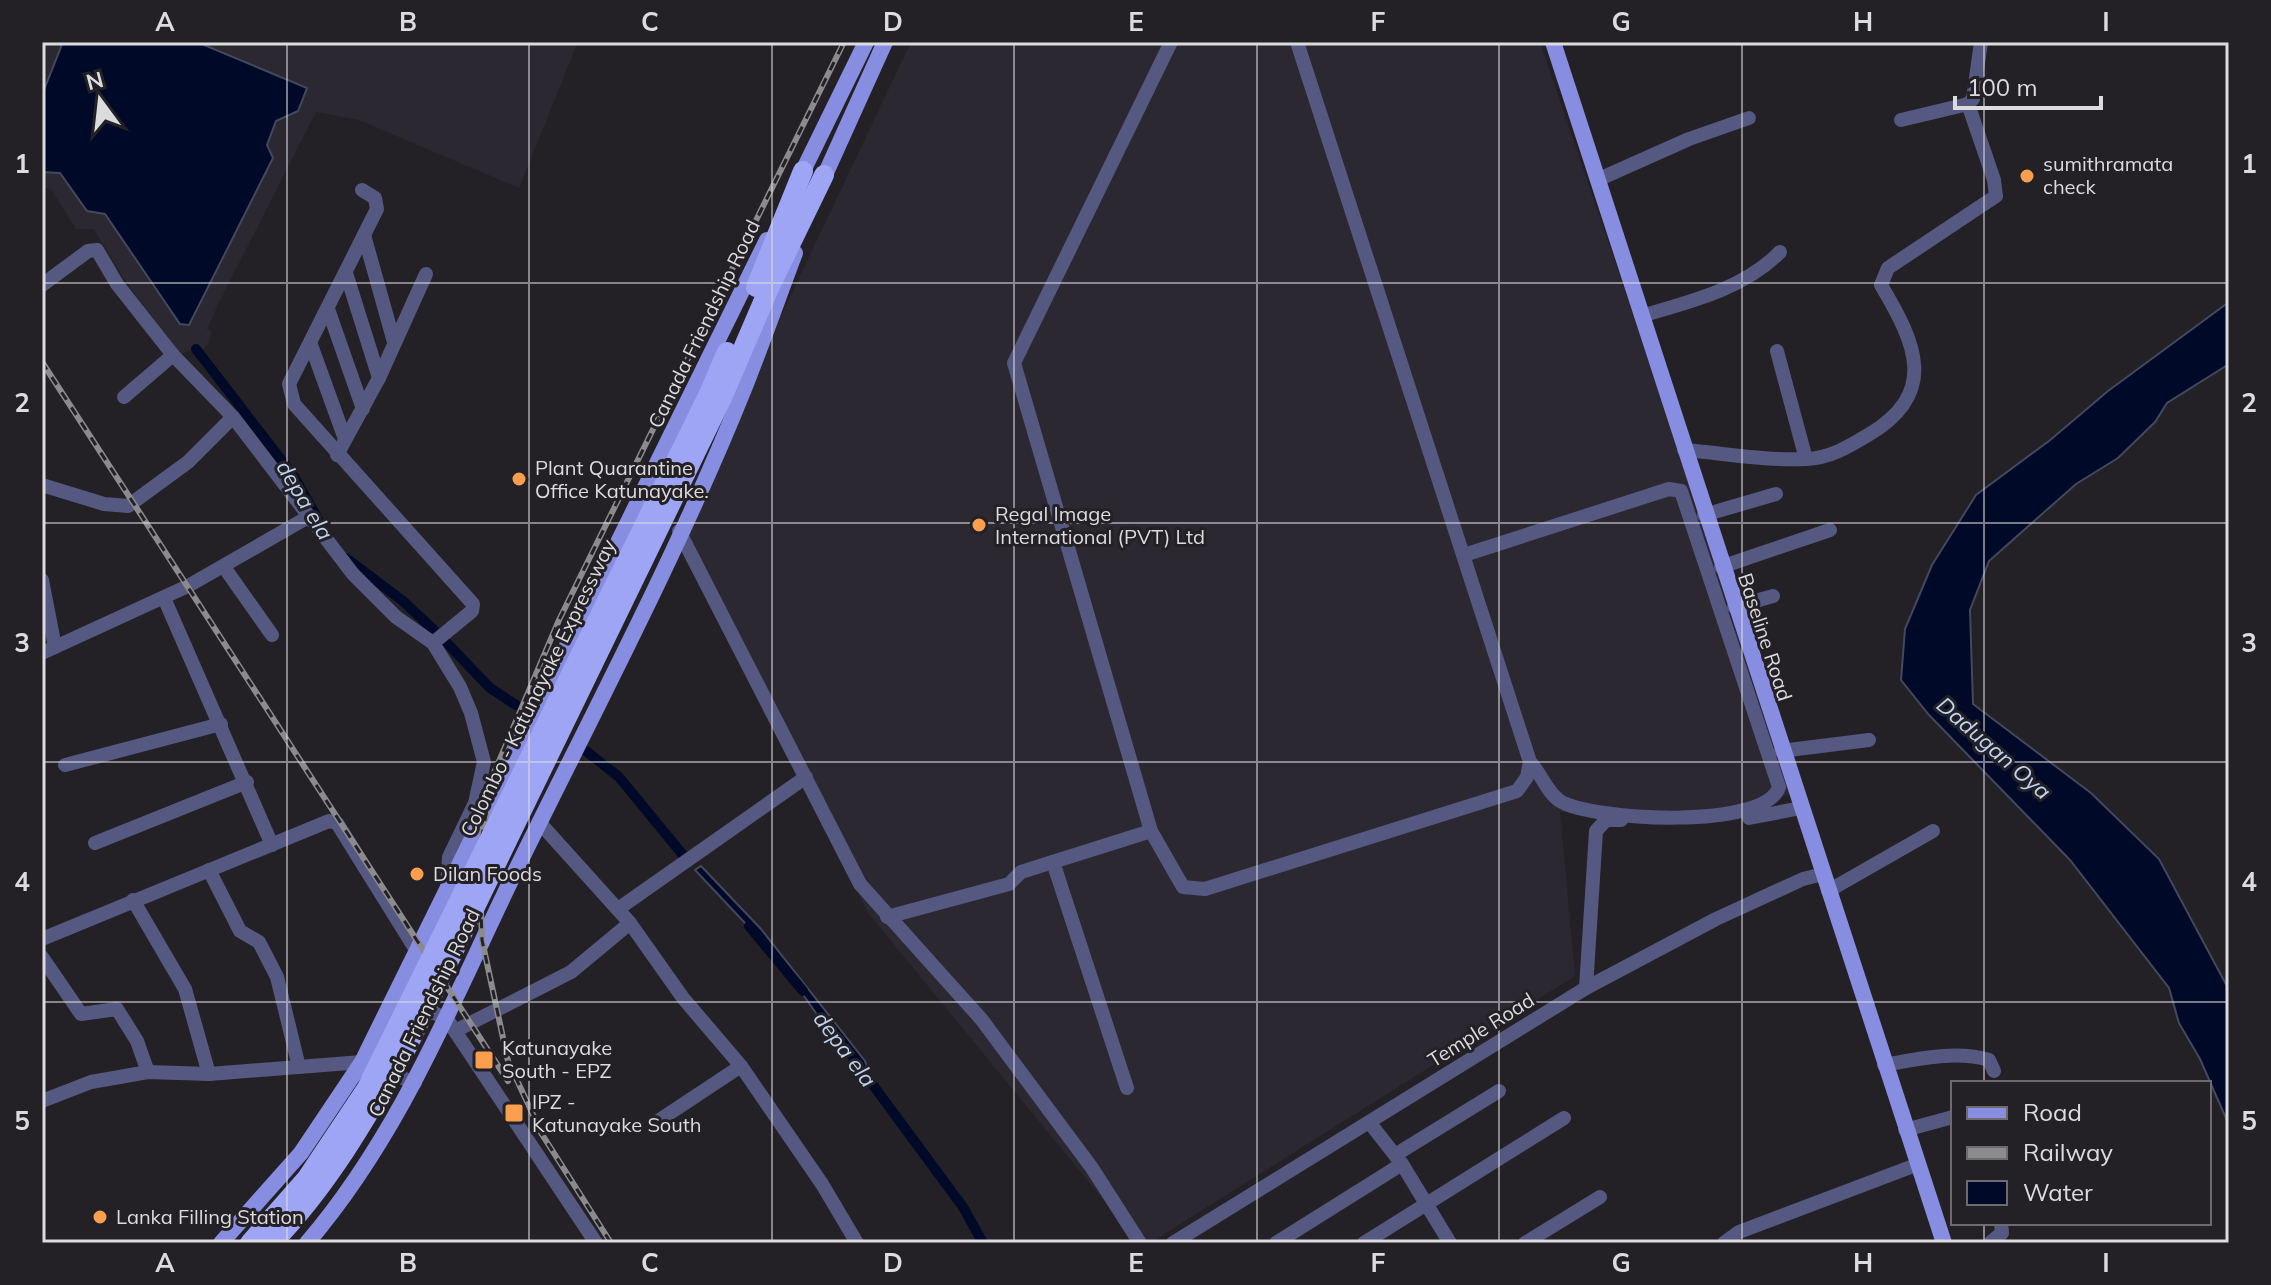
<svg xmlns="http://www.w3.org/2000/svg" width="2271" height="1285" viewBox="0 0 2271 1285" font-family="Mulish,sans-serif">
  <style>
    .built { fill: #2b2831 }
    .water { fill: #000927; stroke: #42485e; stroke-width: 2 }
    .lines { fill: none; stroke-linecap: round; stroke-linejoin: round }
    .canal { stroke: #000927; stroke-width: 10 }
    .minor { stroke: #555880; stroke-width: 14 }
    .major { stroke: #878de0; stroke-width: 16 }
    .highway { stroke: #9ea5f5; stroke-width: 20 }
    .rail-casing { stroke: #8b8a8d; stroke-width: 6 }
    .rail { stroke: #232125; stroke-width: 3; stroke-dasharray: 9; stroke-linecap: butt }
    .highway-bridge { stroke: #9ea5f5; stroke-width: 20 }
    .grid { fill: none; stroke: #dcdbde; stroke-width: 2; stroke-opacity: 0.55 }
    .poi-dot { fill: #fa9f4e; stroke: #232125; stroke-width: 3 }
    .labels { text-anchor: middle; stroke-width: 6; stroke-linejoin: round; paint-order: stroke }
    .poi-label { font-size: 20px; fill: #dcdbde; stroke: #232125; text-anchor: start }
    .street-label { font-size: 20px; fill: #dcdbde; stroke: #232125 }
    .water-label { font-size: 22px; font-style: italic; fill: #bfd4f0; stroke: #232125 }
    .neatline { fill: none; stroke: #dcdbde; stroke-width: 3 }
    .grid-label { font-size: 26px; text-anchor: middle; font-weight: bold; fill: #dcdbde }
  </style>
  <rect width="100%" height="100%" fill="#232125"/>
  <g class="built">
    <polygon points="42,42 578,42 519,188 359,120 316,112 219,302 207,329 212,332 209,343 202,351 196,349 180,354 124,279 94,229 76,229 51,189 42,187"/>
    <polygon points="911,42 1540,42 1796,793 1707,818 1560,812 1575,976 1150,1243 1139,1243 868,913 679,531"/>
  </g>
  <g class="water">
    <polygon points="63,42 197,42 307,88 298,111 276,121 267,145 273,158 189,325 180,324 105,214 87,211 60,173 42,172 42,95"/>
    <polygon points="2229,302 2229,364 2167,403 2155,422 2118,458 2076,484 1989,561 1970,610 1973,704 2091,793 2159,859 2229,990 2229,1125 2200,1059 2179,1023 2169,988 2070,860 1929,715 1901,680 1905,629 1932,565 1976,495 2049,441 2108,391"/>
    <polygon points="701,866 761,929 865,1061 871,1079 818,1016 776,956 695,870"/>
  </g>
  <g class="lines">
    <g class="canal">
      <polyline points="196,349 293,475 318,519"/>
      <polyline points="346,558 403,601 435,631"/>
      <polyline points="447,643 490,688 516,705"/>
      <polyline points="586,751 619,777 683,855"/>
      <polyline points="749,926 803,991"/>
      <polyline points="853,1058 963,1207 983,1243"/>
    </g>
    <g class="minor">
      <polyline points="1171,42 1014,363 1151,831 1183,887 1205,889 1517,791 1527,777 1530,762 1297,42"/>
      <polyline points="1901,120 1968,104 1973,99 1981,42"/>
      <polyline points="1597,180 1689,139 1749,118"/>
      <polyline points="362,190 375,198 377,209 289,384 294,404 473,604 472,611 433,643"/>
      <polyline points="364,235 394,342"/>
      <polyline points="346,273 379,378"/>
      <polyline points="42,285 88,251 97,250 117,284 173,355 233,417 353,574 396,617 433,643 460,687 471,713 484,762 475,803 449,857 447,886"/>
      <polyline points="328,309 363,409"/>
      <path d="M1641,316C1689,302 1744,289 1780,252"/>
      <polyline points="311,345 345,439"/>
      <polyline points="1777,351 1806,459"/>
      <polyline points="124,397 173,355"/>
      <path d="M1684,450C1723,453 1766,461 1806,459C1830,458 1848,447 1868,435C1939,393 1916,344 1881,285L1888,268L1996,196L1994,180L1968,104"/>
      <polyline points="337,455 379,378 426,274"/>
      <polyline points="42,485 104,504 128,506 188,462 233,417"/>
      <polyline points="1704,515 1776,494"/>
      <polyline points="679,531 860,884 982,1020 1092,1168 1140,1243"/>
      <path d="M1464,555L1669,489L1681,491L1779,787C1766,830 1593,821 1560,801C1547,793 1541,773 1530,762"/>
      <polyline points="224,567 272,635"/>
      <polyline points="1721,567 1830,530"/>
      <polyline points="42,580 55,647"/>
      <polyline points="164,598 272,845"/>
      <polyline points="1734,607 1773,596"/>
      <polyline points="42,653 188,586 310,516"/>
      <polyline points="1781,751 1869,740"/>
      <polyline points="65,765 221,724"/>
      <polyline points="1749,818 1801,808"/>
      <polyline points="539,822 630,923 683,998 741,1066 822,1184 857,1243"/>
      <polyline points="95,843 247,782"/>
      <polyline points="1053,862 1127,1088"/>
      <polyline points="209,870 240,931 259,942 277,977 299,1067"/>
      <polyline points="1828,891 1933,831"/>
      <polyline points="133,900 185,989 209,1074"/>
      <polyline points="618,909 806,777"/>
      <polyline points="887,917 1009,884 1021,872 1151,831"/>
      <polyline points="42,939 329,821 337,823 416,950"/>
      <polyline points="42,957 81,1014 117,1009 137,1041 148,1072"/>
      <polyline points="1586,988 1596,831 1606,820 1621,820"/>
      <polyline points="419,1006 447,1019 596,1243"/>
      <polyline points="455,1031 571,972 630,923"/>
      <path d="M1884,1065C1916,1059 1957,1050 1989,1060L1994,1071"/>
      <polyline points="42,1101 91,1082 148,1072 209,1074 362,1062 415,1083"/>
      <polyline points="1369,1122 1402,1164 1450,1243"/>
      <polyline points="655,1123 741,1066"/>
      <polyline points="1905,1130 1953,1117"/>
      <polyline points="1395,1155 1499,1091"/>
      <polyline points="1173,1243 1586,988 1716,919 1803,879 1823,874"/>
      <polyline points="1276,1243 1402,1164"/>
      <polyline points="1364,1243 1564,1118"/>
      <polyline points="1525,1243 1600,1197"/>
      <polyline points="1724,1243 1739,1232 1916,1165"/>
      <polyline points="1990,1243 2002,1233 2001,1223"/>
    </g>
    <g class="major">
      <polyline points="1553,42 1944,1243"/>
      <polyline points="798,181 866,42"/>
      <polyline points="820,186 885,42"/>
      <polyline points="221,1243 301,1153 362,1062 767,240"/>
      <path d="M307,1243C402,1132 453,999 516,870C594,711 678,553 744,389C762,344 778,298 795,253"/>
    </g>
    <g class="highway">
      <polyline points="756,287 803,171"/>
      <polyline points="708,396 727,352"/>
      <polyline points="721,400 770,286 824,175"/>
    </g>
    <g class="rail-casing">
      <g id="rail">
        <polyline points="42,362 508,1081"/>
        <polyline points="538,1128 611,1243"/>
        <polyline points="542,1134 508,1061 482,940 479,851 494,773 559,620 844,42"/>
      </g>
    </g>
    <use href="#rail" class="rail"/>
    <g class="highway-bridge">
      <polyline points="250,1243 307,1178 367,1088 708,396"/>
      <path d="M272,1243C327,1187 367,1117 406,1049L721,400"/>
    </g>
  </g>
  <path class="grid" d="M287,42V1243M529,42V1243M772,42V1243M1014,42V1243M1257,42V1243M1499,42V1243M1742,42V1243M1984,42V1083M42,283H2229M42,523H2229M42,762H2229M42,1002H2229M1984,1223V1243"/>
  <g class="poi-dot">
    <circle cx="2027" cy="176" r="8"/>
    <circle cx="519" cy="479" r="8"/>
    <circle cx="979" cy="525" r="8"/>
    <circle cx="417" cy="874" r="8"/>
    <rect x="474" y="1050" width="20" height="20" rx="4"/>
    <rect x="504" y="1103" width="20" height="20" rx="4"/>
    <circle cx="100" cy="1217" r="8"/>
  </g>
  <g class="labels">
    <g class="poi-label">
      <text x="2043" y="171">sumithramata<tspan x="2043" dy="23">check</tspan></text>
      <text x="535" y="475">Plant Quarantine<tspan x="535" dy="23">Office Katunayake.</tspan></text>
      <text x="995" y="521">Regal Image<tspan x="995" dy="23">International (PVT) Ltd</tspan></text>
      <text x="433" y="881">Dilan Foods</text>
      <text x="502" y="1055">Katunayake<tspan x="502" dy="23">South - EPZ</tspan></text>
      <text x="532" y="1109">IPZ -<tspan x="532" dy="23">Katunayake South</tspan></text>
      <text x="116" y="1224">Lanka Filling Station</text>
    </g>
    <g class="street-label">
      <text transform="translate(704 324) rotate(-64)" y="7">Canada Friendship Road</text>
      <text transform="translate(1765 637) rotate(72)" y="7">Baseline Road</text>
      <text transform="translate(538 688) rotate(-64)" y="7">Colombo - Katunayake Expressway</text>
      <text transform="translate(424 1013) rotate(-64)" y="7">Canada Friendship Road</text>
      <text transform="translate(1481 1030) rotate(-32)" y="7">Temple Road</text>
    </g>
    <g class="water-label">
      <text transform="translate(305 500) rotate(59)" y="8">depa ela</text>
      <text transform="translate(1994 748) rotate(41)" y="8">Dadugan Oya</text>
      <text transform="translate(845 1049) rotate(53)" y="8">depa ela</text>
    </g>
  </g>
  <rect width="2271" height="1285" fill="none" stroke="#232125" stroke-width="88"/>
  <rect x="1951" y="1081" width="260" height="144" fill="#232125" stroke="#6d6b6f" stroke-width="2"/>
  <rect x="1967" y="1107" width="40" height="12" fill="#878de0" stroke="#6d6b6f" stroke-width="2"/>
  <text x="2023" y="1121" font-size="24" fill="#dcdbde">Road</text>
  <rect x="1967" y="1147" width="40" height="12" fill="#8b8a8d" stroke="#6d6b6f" stroke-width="2"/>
  <text x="2023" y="1161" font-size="24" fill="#dcdbde">Railway</text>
  <rect x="1967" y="1181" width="40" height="24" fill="#000927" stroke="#6d6b6f" stroke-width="2"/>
  <text x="2023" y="1201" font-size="24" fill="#dcdbde">Water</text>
  <g transform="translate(100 100) rotate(345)" stroke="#232125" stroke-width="6" paint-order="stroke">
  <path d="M0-6L14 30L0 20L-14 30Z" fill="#dcdbde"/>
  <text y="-12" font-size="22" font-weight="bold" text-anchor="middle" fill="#dcdbde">N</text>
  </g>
  <path d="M1955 96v12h146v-12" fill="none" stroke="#dcdbde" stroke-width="4"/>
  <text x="1967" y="96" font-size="24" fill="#dcdbde" stroke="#232125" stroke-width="6" paint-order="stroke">100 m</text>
  <rect x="44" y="44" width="2183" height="1197" class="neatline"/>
  <g class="grid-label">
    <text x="165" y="31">A</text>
    <text x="408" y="31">B</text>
    <text x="650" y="31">C</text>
    <text x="893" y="31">D</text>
    <text x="1136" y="31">E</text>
    <text x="1378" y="31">F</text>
    <text x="1621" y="31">G</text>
    <text x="1863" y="31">H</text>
    <text x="2106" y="31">I</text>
    <text x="22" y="173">1</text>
    <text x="2249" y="173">1</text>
    <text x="22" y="412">2</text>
    <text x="2249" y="412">2</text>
    <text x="22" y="652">3</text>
    <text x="2249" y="652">3</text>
    <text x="22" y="891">4</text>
    <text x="2249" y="891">4</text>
    <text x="22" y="1130">5</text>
    <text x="2249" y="1130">5</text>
    <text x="165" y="1272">A</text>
    <text x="408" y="1272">B</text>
    <text x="650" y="1272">C</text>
    <text x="893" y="1272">D</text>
    <text x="1136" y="1272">E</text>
    <text x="1378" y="1272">F</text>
    <text x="1621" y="1272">G</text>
    <text x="1863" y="1272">H</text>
    <text x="2106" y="1272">I</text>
  </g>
</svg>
